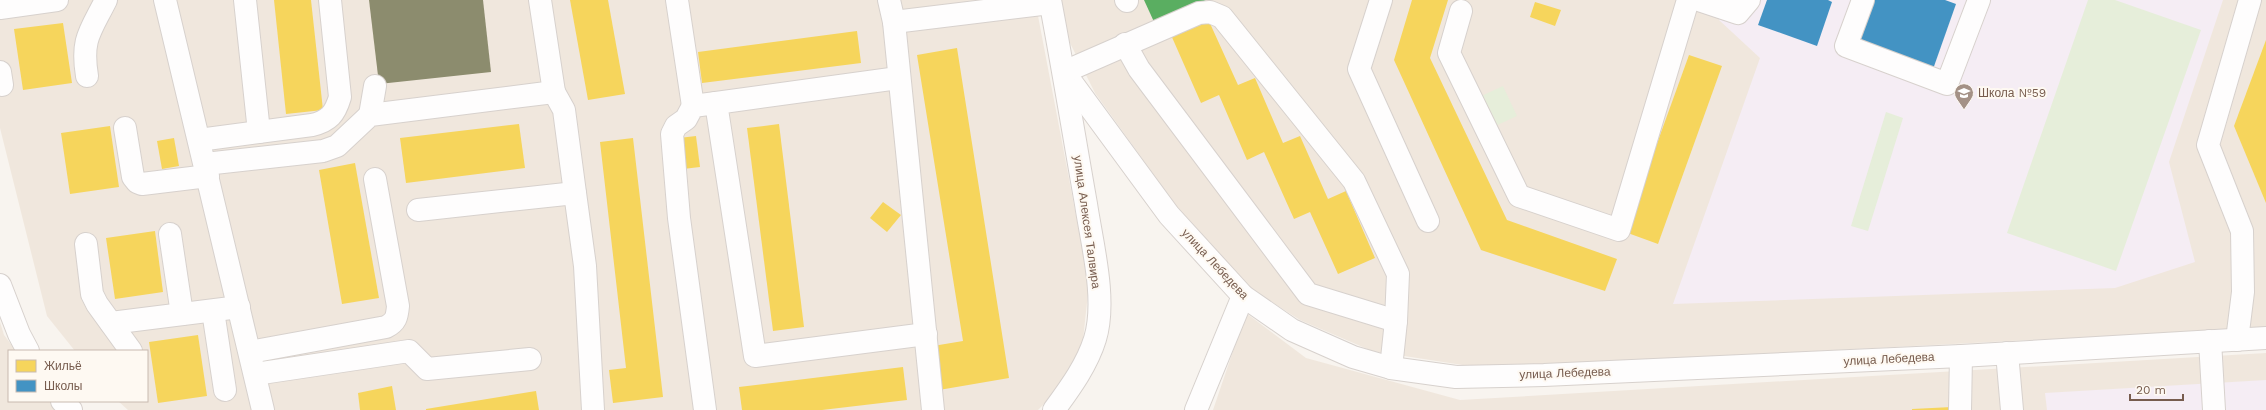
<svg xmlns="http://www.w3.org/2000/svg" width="2266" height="410" viewBox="0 0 2266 410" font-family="'Work Sans',sans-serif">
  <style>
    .residential { fill: #f0e7dd }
    .education { fill: #f5edf4 }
    .green { fill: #e6eeda }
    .homes { fill: #f6d55c }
    .schools { fill: #4393c3 }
    .public { fill: #5aae61 }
    .industry { fill: #8c8c6e }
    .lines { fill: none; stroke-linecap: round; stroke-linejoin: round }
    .minor-casing { stroke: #d7d1cd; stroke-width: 24 }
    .minor { stroke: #fefdfd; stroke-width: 22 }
    .labels { text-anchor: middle; stroke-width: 4; stroke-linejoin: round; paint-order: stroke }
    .poi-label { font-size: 12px; fill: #775c4e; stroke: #fef9f2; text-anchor: start }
    .street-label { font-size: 12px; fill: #775c4e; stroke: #fef9f2 }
  </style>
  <rect width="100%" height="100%" fill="#f8f4ef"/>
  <g class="residential">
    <polygon points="0,0 1035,0 1089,284 1082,349 1055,393 1038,410 128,410 118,401 147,401 147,351 75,351 47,316 0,128"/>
    <polygon points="1060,0 2266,0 2266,328 1482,368 1372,351 1300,320 1250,288 1177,207 1095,93 1069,41"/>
    <polygon points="1246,313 1306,358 1460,400 2266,353 2266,410 1213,410"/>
    <polygon points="0,322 4,335 16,351 9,351 9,401 56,401 63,410 0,410"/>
  </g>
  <g class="education">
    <polygon points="1723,0 2223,0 2169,162 2195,262 2115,288 1673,304 1760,58 1719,20"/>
    <polygon points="2266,380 2266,410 2047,410 2045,393"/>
  </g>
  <g class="green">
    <polygon points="2088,0 2115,0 2201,30 2116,271 2007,233"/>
    <polygon points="1503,86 1517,116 1491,128 1477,98"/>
    <polygon points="1886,112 1903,118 1868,231 1851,226"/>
  </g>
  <g class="homes">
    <polygon points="274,0 311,0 323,110 286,114"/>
    <polygon points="570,0 608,0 625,94 588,100"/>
    <polygon points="1412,0 1448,0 1430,58 1507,220 1617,259 1605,291 1481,250 1394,60"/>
    <polygon points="1535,2 1561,10 1555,26 1530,17"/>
    <polygon points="1208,19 1238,85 1255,78 1283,143 1300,136 1328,199 1346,191 1375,258 1338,274 1310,212 1294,219 1264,152 1247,160 1219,95 1201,103 1171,35"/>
    <polygon points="63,23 72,83 23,90 14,29"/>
    <polygon points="857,31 861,63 702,83 698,52"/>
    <polygon points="2266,40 2266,203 2234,126"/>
    <polygon points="957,48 1009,378 939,390 933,346 963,341 917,55"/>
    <polygon points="1689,55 1722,66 1658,244 1625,232"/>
    <polygon points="519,124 525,168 406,183 400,138"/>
    <polygon points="779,124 804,327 773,331 747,128"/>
    <polygon points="110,126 119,187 70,194 61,133"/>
    <polygon points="696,136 700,167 683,169 679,138"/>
    <polygon points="174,138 179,166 162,169 157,141"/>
    <polygon points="633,138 663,397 613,403 609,370 626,368 600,142"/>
    <polygon points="355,163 379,298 342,304 319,170"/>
    <polygon points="883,202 901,215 887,232 870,218"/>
    <polygon points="155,231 163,292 115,299 106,238"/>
    <polygon points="198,335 207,396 158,403 149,342"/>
    <polygon points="903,367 907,400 822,410 742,410 739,387"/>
    <polygon points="392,386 396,410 360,410 358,393"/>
    <polygon points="536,391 539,410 426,410 426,409"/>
    <polygon points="1952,407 1952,410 1912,410 1912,409"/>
  </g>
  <g class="schools">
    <polygon points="1767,0 1828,0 1832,2 1817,46 1758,25"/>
    <polygon points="1870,0 1945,0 1956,4 1932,72 1854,44"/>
  </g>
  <polygon class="public" points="1144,0 1206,0 1155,24"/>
  <polygon class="industry" points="369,0 483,0 491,72 379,84"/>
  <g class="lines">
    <g class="minor-casing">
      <g id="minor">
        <polyline points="165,0 263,410"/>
        <polyline points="245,0 259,132"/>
        <polyline points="677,0 693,106"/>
        <polyline points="889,0 894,22 933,410"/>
        <path d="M1050,0C1063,68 1074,136 1086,204C1092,244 1107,300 1095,339C1087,365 1070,388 1054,410"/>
        <polyline points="1126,0 1127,1"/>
        <polyline points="1381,0 1359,69 1428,221"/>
        <polyline points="1699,0 1738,13 1749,0"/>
        <polyline points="1863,0 1846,46 1947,84 1979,0"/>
        <polyline points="0,8 57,0"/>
        <polyline points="1461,11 1449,53 1519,196 1619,230 1688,0"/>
        <polyline points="894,22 1050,3"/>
        <polyline points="1125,44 1139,69 1308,294 1396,321"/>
        <polyline points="0,72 2,85"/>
        <polyline points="1064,72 1169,215 1243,296 1292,330 1353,357 1391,368 1456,377 1544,375 1961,356 2266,338"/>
        <polyline points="1064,72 1199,13 1210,12 1222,17 1354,181 1398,274 1396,321 1391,368"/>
        <path d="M87,76C81,39 90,32 106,0"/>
        <polyline points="898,78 716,103 755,356 926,334"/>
        <polyline points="554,92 564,110 575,193"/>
        <polyline points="370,115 375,86"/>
        <polyline points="125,128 133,177 137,182 142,184 208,176"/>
        <path d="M199,140L312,125C329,121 335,114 340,97L330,0"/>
        <polyline points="205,164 323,151 337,146 370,115 554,92 540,0"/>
        <polyline points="418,210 575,193 585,266 593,410"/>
        <polyline points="170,234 182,314"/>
        <polyline points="86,244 92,294 97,304 131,351"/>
        <polyline points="0,285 19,334 28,351"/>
        <polyline points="213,311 225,390"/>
        <polyline points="111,323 239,307"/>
        <polyline points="2237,340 2243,292 2242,231 2208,145 2250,0"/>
        <polyline points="2210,341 2214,410"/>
        <path d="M250,352L386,327C396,322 397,317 398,306L375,179"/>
        <polyline points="2007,353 2012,410"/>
        <polyline points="255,374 409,351 427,369 530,359"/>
        <polyline points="62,401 71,410"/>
        <polyline points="705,410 679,218 672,134 676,126 686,119 693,106 716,103"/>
        <polyline points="1196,410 1243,296"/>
        <polyline points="1960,410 1961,356"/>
      </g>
    </g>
    <use href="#minor" class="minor"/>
  </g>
  <defs>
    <g id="school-pin" transform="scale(1)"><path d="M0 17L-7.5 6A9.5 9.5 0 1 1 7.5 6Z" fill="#a49186" stroke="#fef9f2"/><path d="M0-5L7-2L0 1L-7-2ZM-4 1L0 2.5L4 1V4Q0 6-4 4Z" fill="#fff"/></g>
  </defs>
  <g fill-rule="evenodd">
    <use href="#school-pin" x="1964" y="93"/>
  </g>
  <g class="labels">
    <g class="poi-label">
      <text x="1978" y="97">Школа №59</text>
    </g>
    <g class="street-label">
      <text transform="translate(1087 222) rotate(82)" y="4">улица Алексея Талвира</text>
      <text transform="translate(1215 264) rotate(47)" y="4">улица Лебедева</text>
      <text transform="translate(1889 359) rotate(-3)" y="4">улица Лебедева</text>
      <text transform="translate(1565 373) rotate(-2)" y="4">улица Лебедева</text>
    </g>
  </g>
  <rect x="8" y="350" width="140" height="52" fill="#fef9f2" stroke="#c8bab0"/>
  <rect x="16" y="360" width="20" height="12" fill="#f6d55c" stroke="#c8bab0"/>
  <text x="44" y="370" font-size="12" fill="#775c4e">Жильё</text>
  <rect x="16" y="380" width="20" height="12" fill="#4393c3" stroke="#c8bab0"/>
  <text x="44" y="390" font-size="12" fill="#775c4e">Школы</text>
  <path d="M2130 394v6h53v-6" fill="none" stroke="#775c4e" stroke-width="2"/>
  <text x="2136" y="394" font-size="12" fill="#775c4e" stroke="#fef9f2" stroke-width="3" paint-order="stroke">20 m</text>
</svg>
